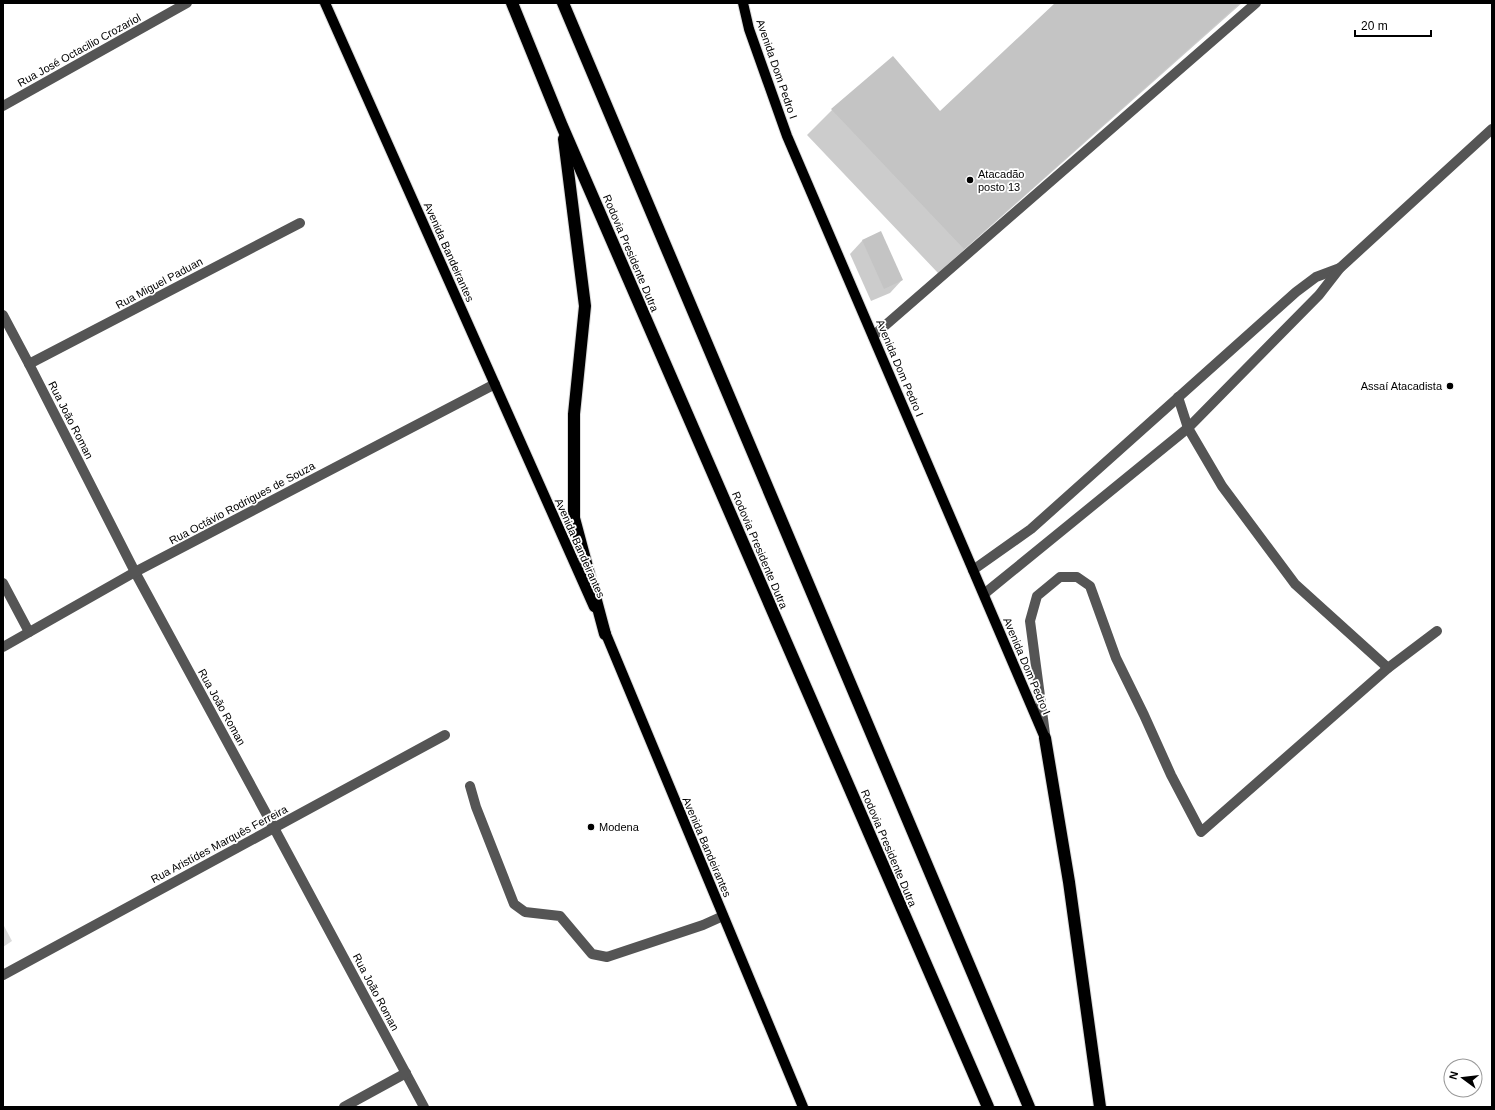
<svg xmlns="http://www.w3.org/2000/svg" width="1495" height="1110" viewBox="0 0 1495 1110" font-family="Helvetica,sans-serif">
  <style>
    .green { fill: #dcdcdc }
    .shadow { fill: #0003 }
    .building { fill: #c4c4c4 }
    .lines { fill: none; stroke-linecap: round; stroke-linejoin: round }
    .major-casing { stroke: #dbdbdb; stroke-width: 12 }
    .highway-casing { stroke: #dbdbdb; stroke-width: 14 }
    .minor { stroke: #555; stroke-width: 10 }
    .major { stroke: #000; stroke-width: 10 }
    .highway { stroke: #000; stroke-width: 12 }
    .poi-dot { fill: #000; stroke: #fff; stroke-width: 1.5 }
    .labels { text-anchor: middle; stroke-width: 3.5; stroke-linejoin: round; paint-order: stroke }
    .street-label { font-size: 11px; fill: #000; stroke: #fff }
    .poi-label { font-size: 11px; fill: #000; stroke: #fff; text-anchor: start }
  </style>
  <rect width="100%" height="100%" fill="#fff"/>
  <polygon class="green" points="3,924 12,941 3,947"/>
  <g class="shadow">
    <polygon points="1056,3 1242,3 938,273 807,135 832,110 893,57 940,112"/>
    <polygon points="881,233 902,280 890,293 871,301 850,254 862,241"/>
  </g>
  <g class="building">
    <polygon points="1055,3 1240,3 964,249 831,109 893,56 940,111"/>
    <polygon points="881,231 903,280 884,289 862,240"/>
  </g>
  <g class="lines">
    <g class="major-casing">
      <g id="major">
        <polyline points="325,3 594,607"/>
        <polyline points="743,3 749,29 787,136 1045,738"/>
        <polyline points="603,627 803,1107"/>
      </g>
    </g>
    <g class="highway-casing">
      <g id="highway">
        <polyline points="512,3 562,126 988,1107"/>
        <polyline points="563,3 1029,1107"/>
        <polyline points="564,139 585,306 574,414 574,518 605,634"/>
        <polyline points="1045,738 1069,882 1100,1107"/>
      </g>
    </g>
    <g class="minor">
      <polyline points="3,106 187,3"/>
      <polyline points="3,315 29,364 135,572 274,828 424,1107"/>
      <polyline points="873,336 1256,3"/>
      <polyline points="29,364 300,223"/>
      <polyline points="1178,397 1188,428 1222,486 1295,584 1388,668"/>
      <polyline points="973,570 1031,529 1296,292 1316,277 1340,268"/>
      <polyline points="3,583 29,632"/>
      <polyline points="984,594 1188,428 1319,295 1340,268 1492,129"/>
      <polyline points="3,647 135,572 495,384"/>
      <polyline points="1045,734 1030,621 1037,596 1060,577 1077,577 1090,586 1116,658 1144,715 1171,775 1201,832 1388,668 1437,631"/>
      <polyline points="470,786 476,807 514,904 525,912 560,916 592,954 607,957 703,925 723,916"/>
      <polyline points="3,975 445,735"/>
      <polyline points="344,1107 406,1073"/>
    </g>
    <use href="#major" class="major"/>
    <use href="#highway" class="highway"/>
  </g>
  <g class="poi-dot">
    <circle cx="970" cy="180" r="4"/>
    <circle cx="1450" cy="386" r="4"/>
    <circle cx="591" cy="827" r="4"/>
  </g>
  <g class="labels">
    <g class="street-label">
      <text transform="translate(79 50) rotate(-29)" y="4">Rua José Octacilio Crozariol</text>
      <text transform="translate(777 69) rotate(71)" y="4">Avenida Dom Pedro I</text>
      <text transform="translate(449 252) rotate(66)" y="4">Avenida Bandeirantes</text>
      <text transform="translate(631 253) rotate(67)" y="4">Rodovia Presidente Dutra</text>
      <text transform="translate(159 283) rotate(-28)" y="4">Rua Miguel Paduan</text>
      <text transform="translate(900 368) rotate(67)" y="4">Avenida Dom Pedro I</text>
      <text transform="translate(71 420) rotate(63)" y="4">Rua João Roman</text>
      <text transform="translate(242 503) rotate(-28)" y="4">Rua Octávio Rodrigues de Souza</text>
      <text transform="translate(580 548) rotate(66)" y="4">Avenida Bandeirantes</text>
      <text transform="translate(760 550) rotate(67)" y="4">Rodovia Presidente Dutra</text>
      <text transform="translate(1027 666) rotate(67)" y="4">Avenida Dom Pedro I</text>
      <text transform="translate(222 707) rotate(61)" y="4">Rua João Roman</text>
      <text transform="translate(219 844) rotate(-28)" y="4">Rua Aristídes Marquês Ferreira</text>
      <text transform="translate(707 847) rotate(67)" y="4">Avenida Bandeirantes</text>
      <text transform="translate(889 848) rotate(67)" y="4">Rodovia Presidente Dutra</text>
      <text transform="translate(376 992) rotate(62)" y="4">Rua João Roman</text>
    </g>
    <g class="poi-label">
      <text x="978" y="178">Atacadão<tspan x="978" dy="13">posto 13</tspan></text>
      <text x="1442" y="390" text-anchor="end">Assaí Atacadista</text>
      <text x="599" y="831">Modena</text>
    </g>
  </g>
  <rect width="1495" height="1110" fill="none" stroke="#000000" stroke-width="8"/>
  <g transform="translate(1463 1078) rotate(285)"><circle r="19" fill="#ffffff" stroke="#999999"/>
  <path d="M0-3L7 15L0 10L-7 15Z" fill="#000000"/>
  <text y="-6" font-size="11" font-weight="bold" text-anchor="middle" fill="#000000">N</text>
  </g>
  <path d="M1355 30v6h76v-6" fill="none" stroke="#000000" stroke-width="2"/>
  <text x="1361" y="30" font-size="12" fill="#000000" stroke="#ffffff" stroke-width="3" paint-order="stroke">20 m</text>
</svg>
